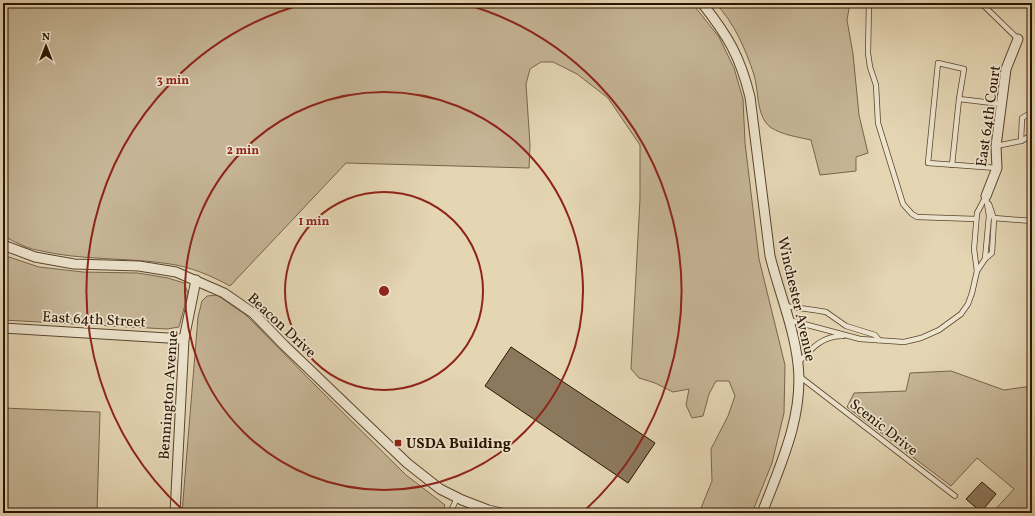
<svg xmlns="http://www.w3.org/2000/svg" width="1035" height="516" viewBox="0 0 1035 516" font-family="Vollkorn,serif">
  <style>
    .green { fill: #c5b495; stroke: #78644a }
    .building { fill: #8c785d; stroke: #2c1400 }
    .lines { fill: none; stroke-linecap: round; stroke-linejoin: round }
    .lane-casing { stroke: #5a442d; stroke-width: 6 }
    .street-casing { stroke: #5a442d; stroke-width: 11 }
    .lane { stroke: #ede4ce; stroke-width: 4.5 }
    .street { stroke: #ede4ce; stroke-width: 9 }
    .ring { fill: none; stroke: #8f2418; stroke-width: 2 }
    .poi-dot { fill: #8f2418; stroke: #ede4ce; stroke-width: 1.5 }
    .labels { text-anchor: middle; stroke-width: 3.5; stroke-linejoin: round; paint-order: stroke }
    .street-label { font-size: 15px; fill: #2c1400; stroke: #ede4ce }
    .poi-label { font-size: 15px; font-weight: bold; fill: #2c1400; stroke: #ede4ce; text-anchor: start }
    .centre { fill: #8f2418; stroke: #ede4ce; stroke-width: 2 }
    .ring-label { font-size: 12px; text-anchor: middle; font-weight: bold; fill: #8f2418; stroke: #ede4ce; stroke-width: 3.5; stroke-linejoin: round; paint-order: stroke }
  </style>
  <rect width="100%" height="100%" fill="#e4d5b3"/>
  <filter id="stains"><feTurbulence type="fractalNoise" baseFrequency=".005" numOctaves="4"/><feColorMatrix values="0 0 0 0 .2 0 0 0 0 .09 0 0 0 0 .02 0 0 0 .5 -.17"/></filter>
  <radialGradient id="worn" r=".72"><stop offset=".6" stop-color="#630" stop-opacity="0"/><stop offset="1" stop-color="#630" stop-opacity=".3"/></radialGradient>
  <g class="green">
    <path d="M3,3H692L719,37L734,68L743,99L745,143L759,259L785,365L784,413L772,463L752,513H699L712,481L711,449L728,416L735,396L729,381H716L709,394L703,416L692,418L686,405L689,389L673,392L655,383L639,378L631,369L640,199V145L608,98L577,74L553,62H541L530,69L526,84L530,145L529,168L346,163L230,286C212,276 191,267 170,264C126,257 81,261 37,250C25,248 14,241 3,236Z"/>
    <path d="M715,3H850L847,20L853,54L859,115L868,153L856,157V171L820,175L811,140C798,137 782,135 770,127C756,115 759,92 754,75C746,50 734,22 715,3Z"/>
    <polygon points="3,255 39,267 83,272 138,273 168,278 184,283 188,293 179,327 167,329 3,320"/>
    <polygon points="217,295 246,315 312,382 406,475 445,505 443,513 182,513 198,317 202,301 207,296"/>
    <polygon points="951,371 1004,390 1032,386 1032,513 992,513 1014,489 977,458 951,486 847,407 854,393 906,391 910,373"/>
    <polygon points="3,408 100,412 97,513 3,513"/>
  </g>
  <g class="building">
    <polygon points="511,347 655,443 628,483 485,386"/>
    <polygon points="982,482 996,494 981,512 966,499"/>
  </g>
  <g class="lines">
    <g class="lane-casing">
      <g id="lane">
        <polyline points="869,3 868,53 870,67 876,85 878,123 903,204 912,214 917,217 976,219"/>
        <polyline points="981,3 1018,39"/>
        <polyline points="1021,141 1022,118 1032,112"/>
        <polyline points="996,146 1021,141 1032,135"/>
        <polyline points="952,165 959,99"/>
        <polyline points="997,168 928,163 938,63 964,69 959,99 1001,104"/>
        <polyline points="994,218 1032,221"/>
        <polyline points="985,259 992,253 994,219 989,204"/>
        <polyline points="977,271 985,259 989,216 986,197"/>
        <polyline points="785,306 814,310 826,312 846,326 875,335 879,340"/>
        <polyline points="789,320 860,339 904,342 921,338 939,330 961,314 968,304 972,293 977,271 974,249 977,213 986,196"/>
        <path d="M798,363C811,349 823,335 843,336"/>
        <polyline points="799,376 955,496"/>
        <polyline points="450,513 457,498"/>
      </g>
    </g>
    <g class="street-casing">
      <g id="street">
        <path d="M702,3C728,36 740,56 750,97L770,256C779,292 794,327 798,364C804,416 780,466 762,513"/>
        <polyline points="986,196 997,168 996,146 1006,69 1018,39"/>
        <polyline points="3,245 35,257 74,264 139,266 176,272 224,293 253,313 284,345 407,463 440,489 462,500 488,510 501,513"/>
        <polyline points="3,328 184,339"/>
        <polyline points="175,513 184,339 196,280"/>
      </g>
    </g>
    <use href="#lane" class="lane"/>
    <use href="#street" class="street"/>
  </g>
  <g class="ring">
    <circle cx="384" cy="291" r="99"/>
    <circle cx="384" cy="291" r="199"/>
    <path d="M185 512A298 298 0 0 1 307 3M461 3A298 298 0 0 1 583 512"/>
  </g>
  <rect class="poi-dot" x="394" y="439" width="8" height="8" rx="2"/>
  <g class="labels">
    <g class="street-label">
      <text transform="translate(988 116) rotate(-82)" y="5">East 64th Court</text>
      <text transform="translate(797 299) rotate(77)" y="5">Winchester Avenue</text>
      <text transform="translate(94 319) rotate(3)" y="5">East 64th Street</text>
      <text transform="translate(282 325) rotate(43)" y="5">Beacon Drive</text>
      <text transform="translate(168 395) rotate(-86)" y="5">Bennington Avenue</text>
      <text transform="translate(884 427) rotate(38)" y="5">Scenic Drive</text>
    </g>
    <g class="poi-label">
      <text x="406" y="448">USDA Building</text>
    </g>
  </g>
  <circle cx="384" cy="291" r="6" class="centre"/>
  <g class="ring-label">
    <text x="173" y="84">3 min</text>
    <text x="243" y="154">2 min</text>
    <text x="314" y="225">1 min</text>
  </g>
  <rect width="1035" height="516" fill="none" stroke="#e4d5b3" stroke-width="16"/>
  <rect x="4" y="4" width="1027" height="508" fill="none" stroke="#2c1400" stroke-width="2"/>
  <rect x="8" y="8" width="1019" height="500" fill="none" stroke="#2c1400"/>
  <g transform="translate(46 46)" stroke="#ede4ce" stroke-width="3" paint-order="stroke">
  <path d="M0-3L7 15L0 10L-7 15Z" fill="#2c1400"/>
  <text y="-6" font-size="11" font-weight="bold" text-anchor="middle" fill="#2c1400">N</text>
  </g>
  <rect width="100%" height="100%" filter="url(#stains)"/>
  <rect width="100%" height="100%" fill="url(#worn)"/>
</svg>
